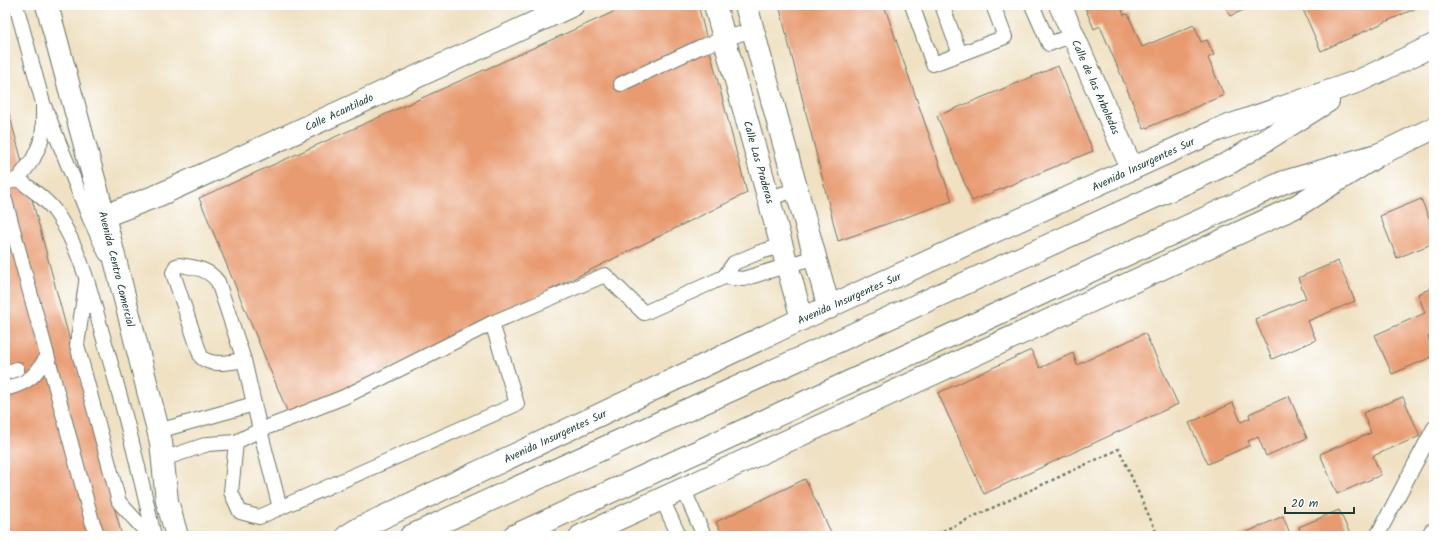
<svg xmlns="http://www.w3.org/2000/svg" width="1439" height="541" viewBox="0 0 1439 541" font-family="Kalam,sans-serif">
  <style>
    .building { fill: #e89b71 }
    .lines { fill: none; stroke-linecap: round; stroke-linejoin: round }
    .lane-casing { stroke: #687666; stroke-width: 16 }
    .street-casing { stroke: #687666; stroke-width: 24 }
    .secondary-casing { stroke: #687666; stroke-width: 24 }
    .path { stroke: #687666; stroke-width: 2.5; stroke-dasharray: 3 3; stroke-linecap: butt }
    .lane { stroke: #fff; stroke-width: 14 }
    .street { stroke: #fff; stroke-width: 22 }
    .secondary { stroke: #fff; stroke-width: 22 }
    .labels { text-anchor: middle; stroke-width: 4; stroke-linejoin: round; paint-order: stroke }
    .street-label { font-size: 11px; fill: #1f3d34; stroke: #fff }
  </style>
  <rect width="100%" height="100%" fill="#fff"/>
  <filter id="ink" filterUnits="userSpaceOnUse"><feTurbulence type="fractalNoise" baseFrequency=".025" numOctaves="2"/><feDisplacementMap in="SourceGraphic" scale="8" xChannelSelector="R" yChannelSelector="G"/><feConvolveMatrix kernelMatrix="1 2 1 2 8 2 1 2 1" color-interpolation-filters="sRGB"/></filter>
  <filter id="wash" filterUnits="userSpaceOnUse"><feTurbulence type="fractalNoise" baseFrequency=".012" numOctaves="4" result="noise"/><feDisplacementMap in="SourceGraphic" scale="16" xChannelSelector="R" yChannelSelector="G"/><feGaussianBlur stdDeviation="0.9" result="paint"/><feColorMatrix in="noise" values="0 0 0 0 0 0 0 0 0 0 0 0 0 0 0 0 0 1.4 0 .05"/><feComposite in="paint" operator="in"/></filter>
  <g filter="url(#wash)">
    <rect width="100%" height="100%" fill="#efe1c2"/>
    <g id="blocks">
      <g class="building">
        <polygon points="629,5 698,5 747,193 290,418 199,198"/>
        <polygon points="779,5 884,5 952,201 838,241"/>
        <polygon points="1084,5 1120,5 1124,15 1128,14 1142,47 1194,25 1201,42 1207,40 1214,55 1208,58 1224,95 1144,129 1100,26 1094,29"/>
        <polygon points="1225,5 1255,5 1230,16"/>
        <polygon points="1301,5 1423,5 1321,51"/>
        <polygon points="1058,66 1093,151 972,201 937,116"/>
        <polygon points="5,98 122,536 5,536"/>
        <polygon points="1421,199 1429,218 1434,216 1434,243 1397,258 1380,216"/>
        <polygon points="1338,261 1355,301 1308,321 1316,340 1272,359 1255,319 1306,298 1298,278"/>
        <polygon points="1434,287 1434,334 1428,337 1434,356 1392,374 1375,335 1425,313 1418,294"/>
        <polygon points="1145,333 1178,404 984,494 938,393 1031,350 1040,368 1073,353 1077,365"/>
        <polygon points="1289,396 1307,438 1266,456 1258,437 1248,441 1250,445 1208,464 1189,423 1233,403 1241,422 1250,418 1249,414"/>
        <polygon points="1403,397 1420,436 1373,456 1381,475 1337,494 1320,454 1371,433 1363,413"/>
        <polygon points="805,479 833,536 723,536 716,522"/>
        <polygon points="1339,510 1351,536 1238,536 1283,516 1291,536 1300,531 1299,527"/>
      </g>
    </g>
  </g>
  <g filter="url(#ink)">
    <use href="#blocks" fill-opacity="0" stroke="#687666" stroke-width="1"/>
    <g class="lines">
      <g class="lane-casing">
        <g id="lane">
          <polyline points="912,5 933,64 960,54 942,5"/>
          <polyline points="1032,5 1049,44 1073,35"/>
          <polyline points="960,54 1005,37 993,5"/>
          <polyline points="621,84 700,47 752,30"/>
          <polyline points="43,103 89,217 106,254"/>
          <path d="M18,179C31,189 48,200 57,214C80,249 91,292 102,333C122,400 139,468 154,536"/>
          <polyline points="6,183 18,179 33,159 40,144 43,130 43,103 16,5"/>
          <polyline points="769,198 796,190"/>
          <polyline points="5,200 92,521 98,536"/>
          <polyline points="782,246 760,252 734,263 724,277 743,279 815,257"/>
          <polyline points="86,283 77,345 119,502 150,536"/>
          <path d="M244,360C230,362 212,367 201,357L173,273L176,266L180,265C195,268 208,268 218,282L244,360L260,430L280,508"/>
          <polyline points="5,373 17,369"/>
          <path d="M5,389C28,383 36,376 47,356"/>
          <polyline points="158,431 254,404"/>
          <polyline points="236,442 231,492 240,512 259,517 517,404 492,323"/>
          <polyline points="163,459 208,444 236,442 260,430 299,415 344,397 492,323 605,275 644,313 724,277"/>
          <polyline points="683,488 704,536"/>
          <polyline points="662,499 679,536"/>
          <polyline points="1377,536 1434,428"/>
        </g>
      </g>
      <g class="street-casing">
        <g id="street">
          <polyline points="715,5 802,319"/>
          <polyline points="746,5 829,308"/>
          <polyline points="1060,5 1132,169"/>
          <polyline points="104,216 159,195 573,5"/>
          <polyline points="1433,536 1434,534"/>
        </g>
      </g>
      <g class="secondary-casing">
        <g id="secondary">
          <polyline points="47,5 104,216 161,442 167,501 177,536"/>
          <polyline points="347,536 358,529 802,319 1217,130 1359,81 1434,45"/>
          <polyline points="411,536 1231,162 1328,101"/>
          <polyline points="514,536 1284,182 1380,154"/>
          <polyline points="581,536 1295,207 1380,154 1434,128"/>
        </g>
      </g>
      <polyline class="path" points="932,536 1119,449 1158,536"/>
      <use href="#lane" class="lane"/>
      <use href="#street" class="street"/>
      <use href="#secondary" class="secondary"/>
    </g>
  </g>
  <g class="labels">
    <g class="street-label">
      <text transform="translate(1096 87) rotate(66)" y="4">Calle de las Arboledas</text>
      <text transform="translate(339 112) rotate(-25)" y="4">Calle Acantilado</text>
      <text transform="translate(759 162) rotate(74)" y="4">Calle Las Praderas</text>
      <text transform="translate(1143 164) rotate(-25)" y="4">Avenida Insurgentes Sur</text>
      <text transform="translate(117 269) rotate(76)" y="4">Avenida Centro Comercial</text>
      <text transform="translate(849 298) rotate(-24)" y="4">Avenida Insurgentes Sur</text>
      <text transform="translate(555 436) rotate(-25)" y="4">Avenida Insurgentes Sur</text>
    </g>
  </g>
  <rect width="1439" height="541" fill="none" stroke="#fff" stroke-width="20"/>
  <path d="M1285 507v6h69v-6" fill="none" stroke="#1f3d34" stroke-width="2"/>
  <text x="1291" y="507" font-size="12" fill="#1f3d34" stroke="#ffffff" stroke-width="3" paint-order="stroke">20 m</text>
</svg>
